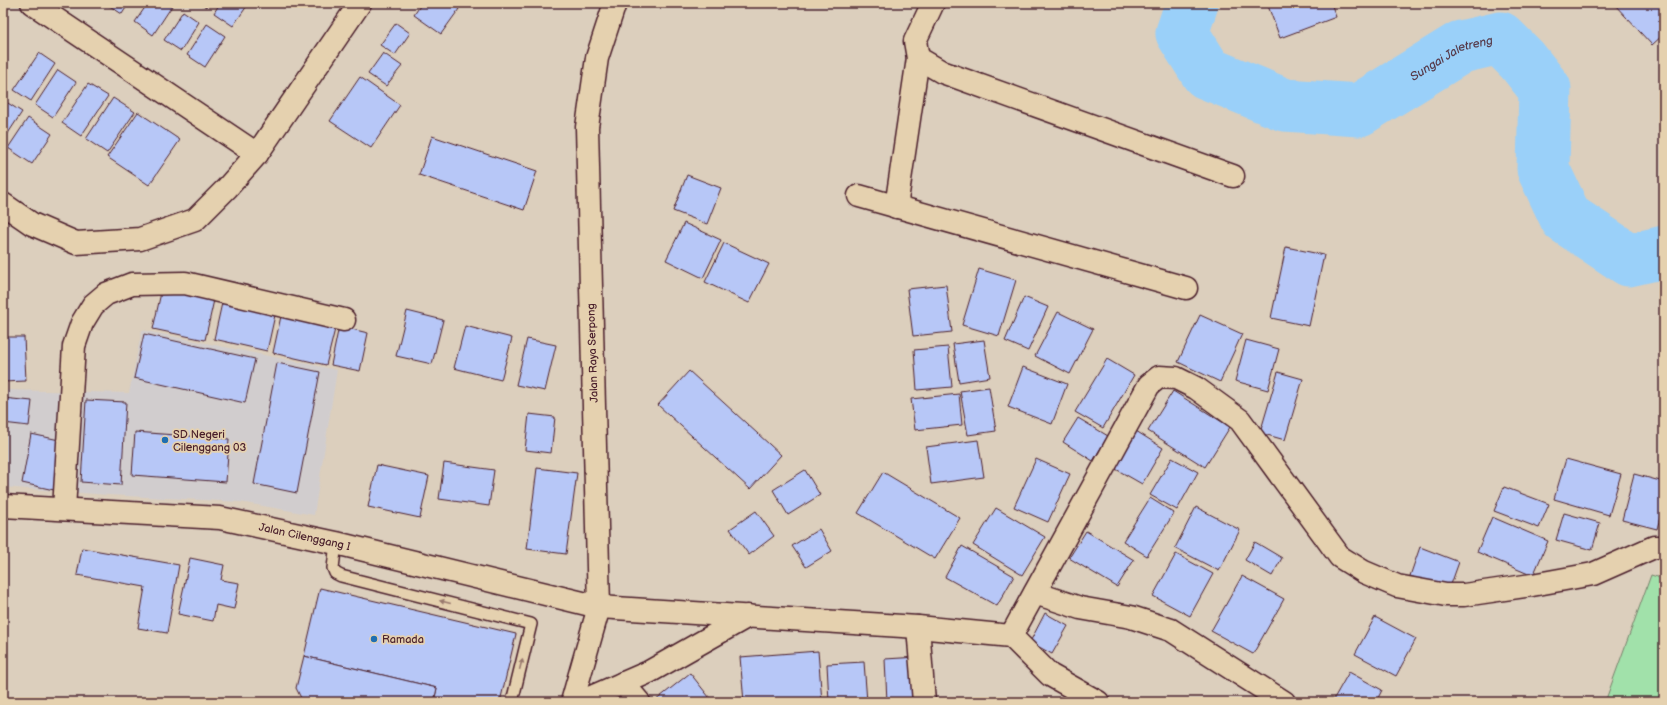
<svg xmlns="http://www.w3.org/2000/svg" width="1667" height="705" viewBox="0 0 1667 705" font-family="'Balsamiq Sans',sans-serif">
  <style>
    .built { fill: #d1cdce }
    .green { fill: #a1e1aa; stroke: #76806a }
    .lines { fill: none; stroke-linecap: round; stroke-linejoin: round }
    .river { stroke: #9ad0f9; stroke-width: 53 }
    .building { fill: #b7c7f7; stroke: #4a1f2b }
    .service-casing { stroke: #4a1f2b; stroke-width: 14 }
    .minor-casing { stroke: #4a1f2b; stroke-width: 25 }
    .tertiary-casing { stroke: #4a1f2b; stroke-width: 25 }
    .secondary-casing { stroke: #4a1f2b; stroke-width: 25 }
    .service { stroke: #e5d1af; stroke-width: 11 }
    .minor { stroke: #e5d1af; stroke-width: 22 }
    .tertiary { stroke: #e5d1af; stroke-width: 22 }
    .secondary { stroke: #e5d1af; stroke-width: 22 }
    .oneway { fill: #98786d }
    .poi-dot { fill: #1f6fb2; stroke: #e5d1af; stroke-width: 1.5 }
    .labels { text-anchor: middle; stroke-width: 3.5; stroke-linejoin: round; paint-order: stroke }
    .street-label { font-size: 11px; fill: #4a1f2b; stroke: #e5d1af }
    .poi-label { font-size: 11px; fill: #4a1f2b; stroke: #e5d1af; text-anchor: start }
    .water-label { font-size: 12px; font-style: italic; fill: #563a4a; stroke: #e5d1af }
  </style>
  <rect width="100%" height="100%" fill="#dccfbd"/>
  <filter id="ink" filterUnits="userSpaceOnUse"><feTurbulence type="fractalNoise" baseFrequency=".025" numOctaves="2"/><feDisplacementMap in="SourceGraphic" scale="8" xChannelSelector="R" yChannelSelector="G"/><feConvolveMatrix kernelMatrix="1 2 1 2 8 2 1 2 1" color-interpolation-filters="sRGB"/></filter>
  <g filter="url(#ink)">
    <polygon class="built" points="142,330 337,370 314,515 240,502 109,495 3,487 3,390 129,393"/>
    <polygon class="green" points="1651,575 1664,579 1664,702 1605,702"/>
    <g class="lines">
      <path class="river" id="s1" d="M1192,3L1182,33L1207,73L1285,105L1359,110L1461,47L1500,38L1522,60L1545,89L1543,169L1566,218L1629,260L1664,252"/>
    </g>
    <g class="building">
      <polygon points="105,3 129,3 122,14"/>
      <polygon points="148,3 174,3 153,35 135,22"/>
      <polygon points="199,3 208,3 206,7"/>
      <polygon points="220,3 249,3 233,26 214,13"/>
      <polygon points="422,3 450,3 459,9 441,34 414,15"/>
      <polygon points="1267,3 1331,3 1336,17 1280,38"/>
      <polygon points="1615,3 1664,3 1664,34 1652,45 1614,4"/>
      <polygon points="183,11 199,22 181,51 164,40"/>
      <polygon points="396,23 410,33 395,55 380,45"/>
      <polygon points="207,24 225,36 205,67 187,55"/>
      <polygon points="39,53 55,64 31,101 14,90"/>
      <polygon points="383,53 402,66 386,86 368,74"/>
      <polygon points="58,70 76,82 53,117 35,105"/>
      <polygon points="360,77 400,105 371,148 330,121"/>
      <polygon points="88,84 108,96 81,136 62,123"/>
      <polygon points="113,98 135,112 107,153 86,139"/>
      <polygon points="3,100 22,112 3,141"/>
      <polygon points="138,112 180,140 149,185 107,157"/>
      <polygon points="28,118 52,134 32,164 8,148"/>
      <polygon points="432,136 537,171 524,210 419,175"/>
      <polygon points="687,175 721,188 707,224 673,211"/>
      <polygon points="684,223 721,240 703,278 666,260"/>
      <polygon points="724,243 769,264 749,303 705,282"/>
      <polygon points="1286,247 1324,255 1309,326 1271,318"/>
      <polygon points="979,269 1016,280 999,336 962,325"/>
      <polygon points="946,285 952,332 913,336 907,289"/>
      <polygon points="162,288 214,300 205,340 153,329"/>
      <polygon points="1024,297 1048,307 1028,351 1005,341"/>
      <polygon points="222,303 275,315 267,351 214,339"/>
      <polygon points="407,311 443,320 432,364 396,356"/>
      <polygon points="1058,312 1093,329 1070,374 1035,356"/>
      <polygon points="1200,315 1242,334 1220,382 1178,362"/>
      <polygon points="281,316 335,329 326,365 273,353"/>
      <polygon points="339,326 368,333 360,371 331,365"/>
      <polygon points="465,326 512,338 501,380 454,368"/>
      <polygon points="144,334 255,359 245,403 134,378"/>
      <polygon points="3,337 24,337 26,381 3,382"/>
      <polygon points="527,339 556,345 545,391 516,385"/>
      <polygon points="984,340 990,377 959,382 953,344"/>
      <polygon points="1246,340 1279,349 1268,390 1235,381"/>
      <polygon points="948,347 952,387 917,390 914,350"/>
      <polygon points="1107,359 1134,375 1103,428 1075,412"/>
      <polygon points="277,363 320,372 297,493 254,484"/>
      <polygon points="1023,367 1067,384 1052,424 1008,407"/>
      <polygon points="689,371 781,455 750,489 658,405"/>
      <polygon points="1278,372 1303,379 1285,440 1260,433"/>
      <polygon points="989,387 996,431 968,435 960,391"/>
      <polygon points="1173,391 1230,427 1205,467 1148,431"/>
      <polygon points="959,394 962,425 915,430 911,399"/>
      <polygon points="3,398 32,401 29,426 3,423"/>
      <polygon points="86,400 126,402 121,485 81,482"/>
      <polygon points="529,414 555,417 551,453 525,450"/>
      <polygon points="1078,418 1108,436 1093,461 1063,442"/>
      <polygon points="1136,431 1163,448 1142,484 1114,468"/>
      <polygon points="135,432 229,439 226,482 132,475"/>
      <polygon points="31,434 64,441 54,490 22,483"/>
      <polygon points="978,440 984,477 931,484 926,447"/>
      <polygon points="1172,458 1198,472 1177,510 1150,495"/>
      <polygon points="1036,459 1070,474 1048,522 1014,507"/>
      <polygon points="1566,459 1621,474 1609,515 1554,499"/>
      <polygon points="444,463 494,470 489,506 439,499"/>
      <polygon points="377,465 429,476 420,518 368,507"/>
      <polygon points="537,468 577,473 566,554 527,549"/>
      <polygon points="805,470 820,495 788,515 773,490"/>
      <polygon points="883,472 960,518 935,559 858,513"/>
      <polygon points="1634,474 1664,482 1664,502 1657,529 1622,520"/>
      <polygon points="1504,487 1549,504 1539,528 1494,511"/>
      <polygon points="1150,498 1174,513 1147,556 1123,541"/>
      <polygon points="1196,507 1240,530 1219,571 1175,548"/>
      <polygon points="996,508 1045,537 1022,575 973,545"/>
      <polygon points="756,511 774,536 749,555 730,529"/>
      <polygon points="1564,513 1600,523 1592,550 1556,540"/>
      <polygon points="1492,517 1548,541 1533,576 1477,552"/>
      <polygon points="819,529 832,551 806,567 792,546"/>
      <polygon points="1086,531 1134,560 1117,587 1069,558"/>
      <polygon points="1255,542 1282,558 1272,576 1245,560"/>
      <polygon points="962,546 1014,576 997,606 945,577"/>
      <polygon points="1420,547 1459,562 1449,590 1410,576"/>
      <polygon points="82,548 179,565 167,633 138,628 145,587 77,575"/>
      <polygon points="1176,554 1213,574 1190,616 1153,596"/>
      <polygon points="190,558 224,565 221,580 239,583 234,609 216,605 213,621 178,614"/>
      <polygon points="1242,576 1284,599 1253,654 1211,631"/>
      <polygon points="320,588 516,634 500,702 434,702 437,688 304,656"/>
      <polygon points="1045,613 1068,626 1052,654 1030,642"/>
      <polygon points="1375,617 1416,639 1396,676 1355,654"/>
      <polygon points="818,651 822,702 798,702 798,700 744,702 740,657"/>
      <polygon points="304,656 437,688 434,702 303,702 296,688"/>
      <polygon points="918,657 920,702 887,702 885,659"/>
      <polygon points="864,662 867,702 829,702 827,664"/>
      <polygon points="1349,672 1382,690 1376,702 1332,702"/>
      <polygon points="690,673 713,702 656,702 655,701"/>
    </g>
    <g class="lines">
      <g class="service-casing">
        <polyline id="service" points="336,543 333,568 335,573 341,576 531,624 512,702"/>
      </g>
      <g class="minor-casing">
        <g id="minor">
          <polyline points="32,3 257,154"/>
          <polyline points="933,3 915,41 918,58 942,72 1233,176"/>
          <polyline points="859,196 1186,288"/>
          <polyline points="3,204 32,224 76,243 140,239 195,220 227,188 257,154 360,3"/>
          <polyline points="896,207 918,58"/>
          <polyline points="64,509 74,346 82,323 93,305 106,294 132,284 185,283 344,320"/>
          <polyline points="1035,593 1080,608 1131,617 1171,630 1284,702"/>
          <polyline points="599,607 918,627 1011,636 1050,675 1098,702"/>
          <polyline points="918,627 924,702"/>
          <polyline points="1011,636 1149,385 1159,377 1176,378 1196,388 1240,420 1340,557 1364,572 1397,586 1446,595 1464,595 1532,585 1593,574 1654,547 1664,547"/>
          <polyline points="623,683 639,702"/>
          <polyline points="580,702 649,672 748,616"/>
        </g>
      </g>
      <g class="tertiary-casing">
        <g id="tertiary">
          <path id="s2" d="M3,506L220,518L336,543L599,607"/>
        </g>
      </g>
      <g class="secondary-casing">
        <polyline id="secondary" points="572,702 599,607 587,127 597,58 615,3"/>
      </g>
      <use href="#service" class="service"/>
      <use href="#minor" class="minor"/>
      <use href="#tertiary" class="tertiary"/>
      <use href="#secondary" class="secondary"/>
    </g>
    <defs><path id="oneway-solid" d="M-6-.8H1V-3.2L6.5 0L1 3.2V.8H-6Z"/></defs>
    <g class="oneway">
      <use href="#oneway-solid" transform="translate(445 602) rotate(-166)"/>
      <use href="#oneway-solid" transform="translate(521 664) rotate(-76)"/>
    </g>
  </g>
  <g class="poi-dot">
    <circle cx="165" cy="440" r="4"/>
    <circle cx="374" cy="639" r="4"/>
  </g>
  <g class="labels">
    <g class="street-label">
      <text transform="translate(592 353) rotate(-92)" y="4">Jalan Raya Serpong</text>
      <text dy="4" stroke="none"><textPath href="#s2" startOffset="304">Jalan Cilenggang I</textPath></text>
    </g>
    <g class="poi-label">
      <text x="173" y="438">SD Negeri<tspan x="173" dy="13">Cilenggang 03</tspan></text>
      <text x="382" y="643">Ramada</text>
    </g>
    <g class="water-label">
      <text dy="4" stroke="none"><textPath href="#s1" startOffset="344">Sungai Jaletreng</textPath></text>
    </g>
  </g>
  <rect width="1667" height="705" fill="none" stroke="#e5d1af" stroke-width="16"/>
  <rect x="8" y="8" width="1651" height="689" fill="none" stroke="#4a1f2b" stroke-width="1.5" filter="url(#ink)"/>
</svg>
